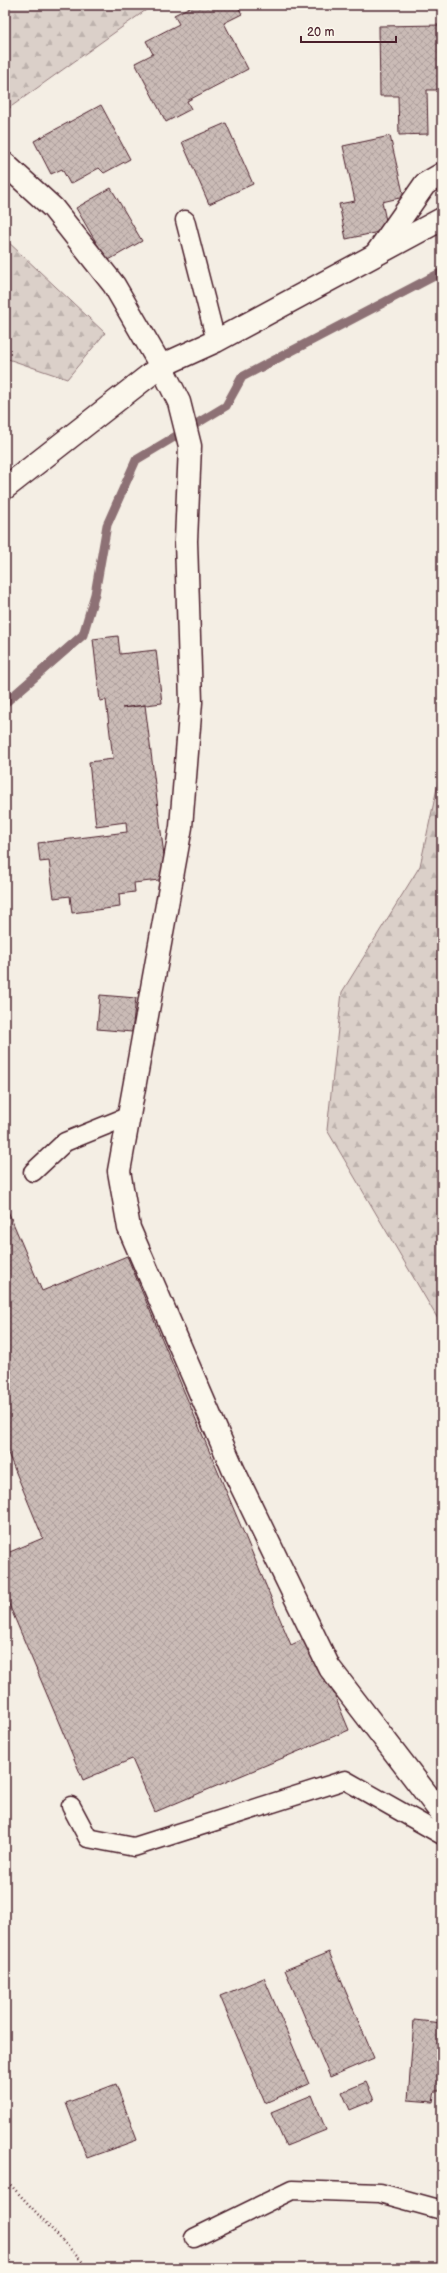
<svg xmlns="http://www.w3.org/2000/svg" width="447" height="2273" viewBox="0 0 447 2273" font-family="'Balsamiq Sans',sans-serif">
  <style>
    .forest { fill: url(#forest-firs); stroke: #92787a }
    .lines { fill: none; stroke-linecap: round; stroke-linejoin: round }
    .stream { stroke: #8d7174; stroke-width: 9 }
    .building { fill: url(#building-cross-hatch); stroke: #4a1f2b }
    .lane-casing { stroke: #4a1f2b; stroke-width: 21 }
    .street-casing { stroke: #4a1f2b; stroke-width: 25 }
    .secondary-casing { stroke: #4a1f2b; stroke-width: 25 }
    .path { stroke: #4a1f2b; stroke-width: 2.5; stroke-dasharray: 1 3; stroke-linecap: butt }
    .lane { stroke: #fbf7ec; stroke-width: 18 }
    .street { stroke: #fbf7ec; stroke-width: 22 }
    .secondary { stroke: #fbf7ec; stroke-width: 22 }
  </style>
  <defs>
    <pattern id="forest-firs" width="22" height="20" patternUnits="userSpaceOnUse"><rect width="22" height="20" fill="#dbd0c9"/><path d="M5 1l3.5 6h-7zM16 11l3.5 6h-7z" fill="#bdb2ad"/></pattern>
    <pattern id="building-cross-hatch" width="8" height="8" patternUnits="userSpaceOnUse"><rect width="8" height="8" fill="#cabbb6"/><path d="M0 0l8 8M0 8l8-8" fill="none" stroke="#afa09d"/></pattern>
  </defs>
  <rect width="100%" height="100%" fill="#f4eee4"/>
  <filter id="ink" filterUnits="userSpaceOnUse"><feTurbulence type="fractalNoise" baseFrequency=".025" numOctaves="2"/><feDisplacementMap in="SourceGraphic" scale="8" xChannelSelector="R" yChannelSelector="G"/><feConvolveMatrix kernelMatrix="1 2 1 2 8 2 1 2 1" color-interpolation-filters="sRGB"/></filter>
  <g filter="url(#ink)">
    <g class="forest">
      <polygon points="5,5 153,5 5,111"/>
      <polygon points="5,239 105,333 67,379 8,359 5,355"/>
      <polygon points="442,765 442,1326 327,1130 342,992 420,866"/>
    </g>
    <g class="lines">
      <polyline class="stream" points="5,703 83,635 95,594 107,525 136,460 226,406 242,377 442,272"/>
    </g>
    <g class="building">
      <polygon points="194,5 237,5 242,14 224,23 248,69 187,101 191,109 166,122 135,63 153,54 146,41 179,24 174,15"/>
      <polygon points="442,25 442,90 427,90 428,134 399,135 398,96 380,96 379,26"/>
      <polygon points="101,105 130,159 104,173 99,168 70,184 62,169 51,174 34,141"/>
      <polygon points="226,123 253,184 209,204 182,142"/>
      <polygon points="390,136 404,197 382,202 388,230 346,239 339,204 355,201 343,146"/>
      <polygon points="111,188 142,241 107,261 76,208"/>
      <polygon points="118,636 120,654 156,650 162,703 122,708 145,705 167,879 134,883 135,892 119,894 120,907 72,913 70,896 54,898 49,861 40,862 38,843 127,832 126,822 96,826 89,762 113,759 106,700 100,701 93,639"/>
      <polygon points="100,995 136,998 132,1032 97,1029"/>
      <polygon points="5,1204 42,1291 127,1256 291,1645 310,1636 349,1730 155,1812 132,1759 83,1780 5,1595 5,1554 43,1538 5,1446"/>
      <polygon points="329,1952 374,2058 330,2077 285,1970"/>
      <polygon points="264,1978 309,2084 265,2103 220,1996"/>
      <polygon points="414,2020 442,2023 442,2091 435,2091 433,2102 408,2100"/>
      <polygon points="366,2082 374,2100 350,2110 342,2092"/>
      <polygon points="116,2084 137,2140 87,2158 66,2103"/>
      <polygon points="312,2095 326,2130 286,2146 271,2112"/>
    </g>
    <g class="lines">
      <g class="lane-casing">
        <g id="lane">
          <polyline points="185,220 216,341"/>
          <polyline points="33,1172 65,1142 129,1116"/>
          <polyline points="71,1806 88,1838 134,1847 345,1780 442,1835"/>
          <polyline points="194,2238 292,2190 380,2193 442,2210"/>
        </g>
      </g>
      <g class="street-casing">
        <g id="street">
          <polyline points="5,164 53,208 114,285 161,366 179,402 190,446 186,541 191,702 181,827 119,1171 129,1228 233,1469 329,1667 442,1814"/>
          <polyline points="376,254 425,184 442,174"/>
        </g>
      </g>
      <g class="secondary-casing">
        <polyline id="secondary" points="5,488 161,366 216,341 442,219"/>
      </g>
      <polyline class="path" points="5,2179 88,2268"/>
      <use href="#lane" class="lane"/>
      <use href="#street" class="street"/>
      <use href="#secondary" class="secondary"/>
    </g>
  </g>
  <rect width="447" height="2273" fill="none" stroke="#fbf7ec" stroke-width="20"/>
  <rect x="10" y="10" width="427" height="2253" fill="none" stroke="#4a1f2b" stroke-width="1.5" filter="url(#ink)"/>
  <path d="M301 36v6h95v-6" fill="none" stroke="#4a1f2b" stroke-width="2"/>
  <text x="307" y="36" font-size="12" fill="#4a1f2b" stroke="#fbf7ec" stroke-width="3" paint-order="stroke">20 m</text>
</svg>
